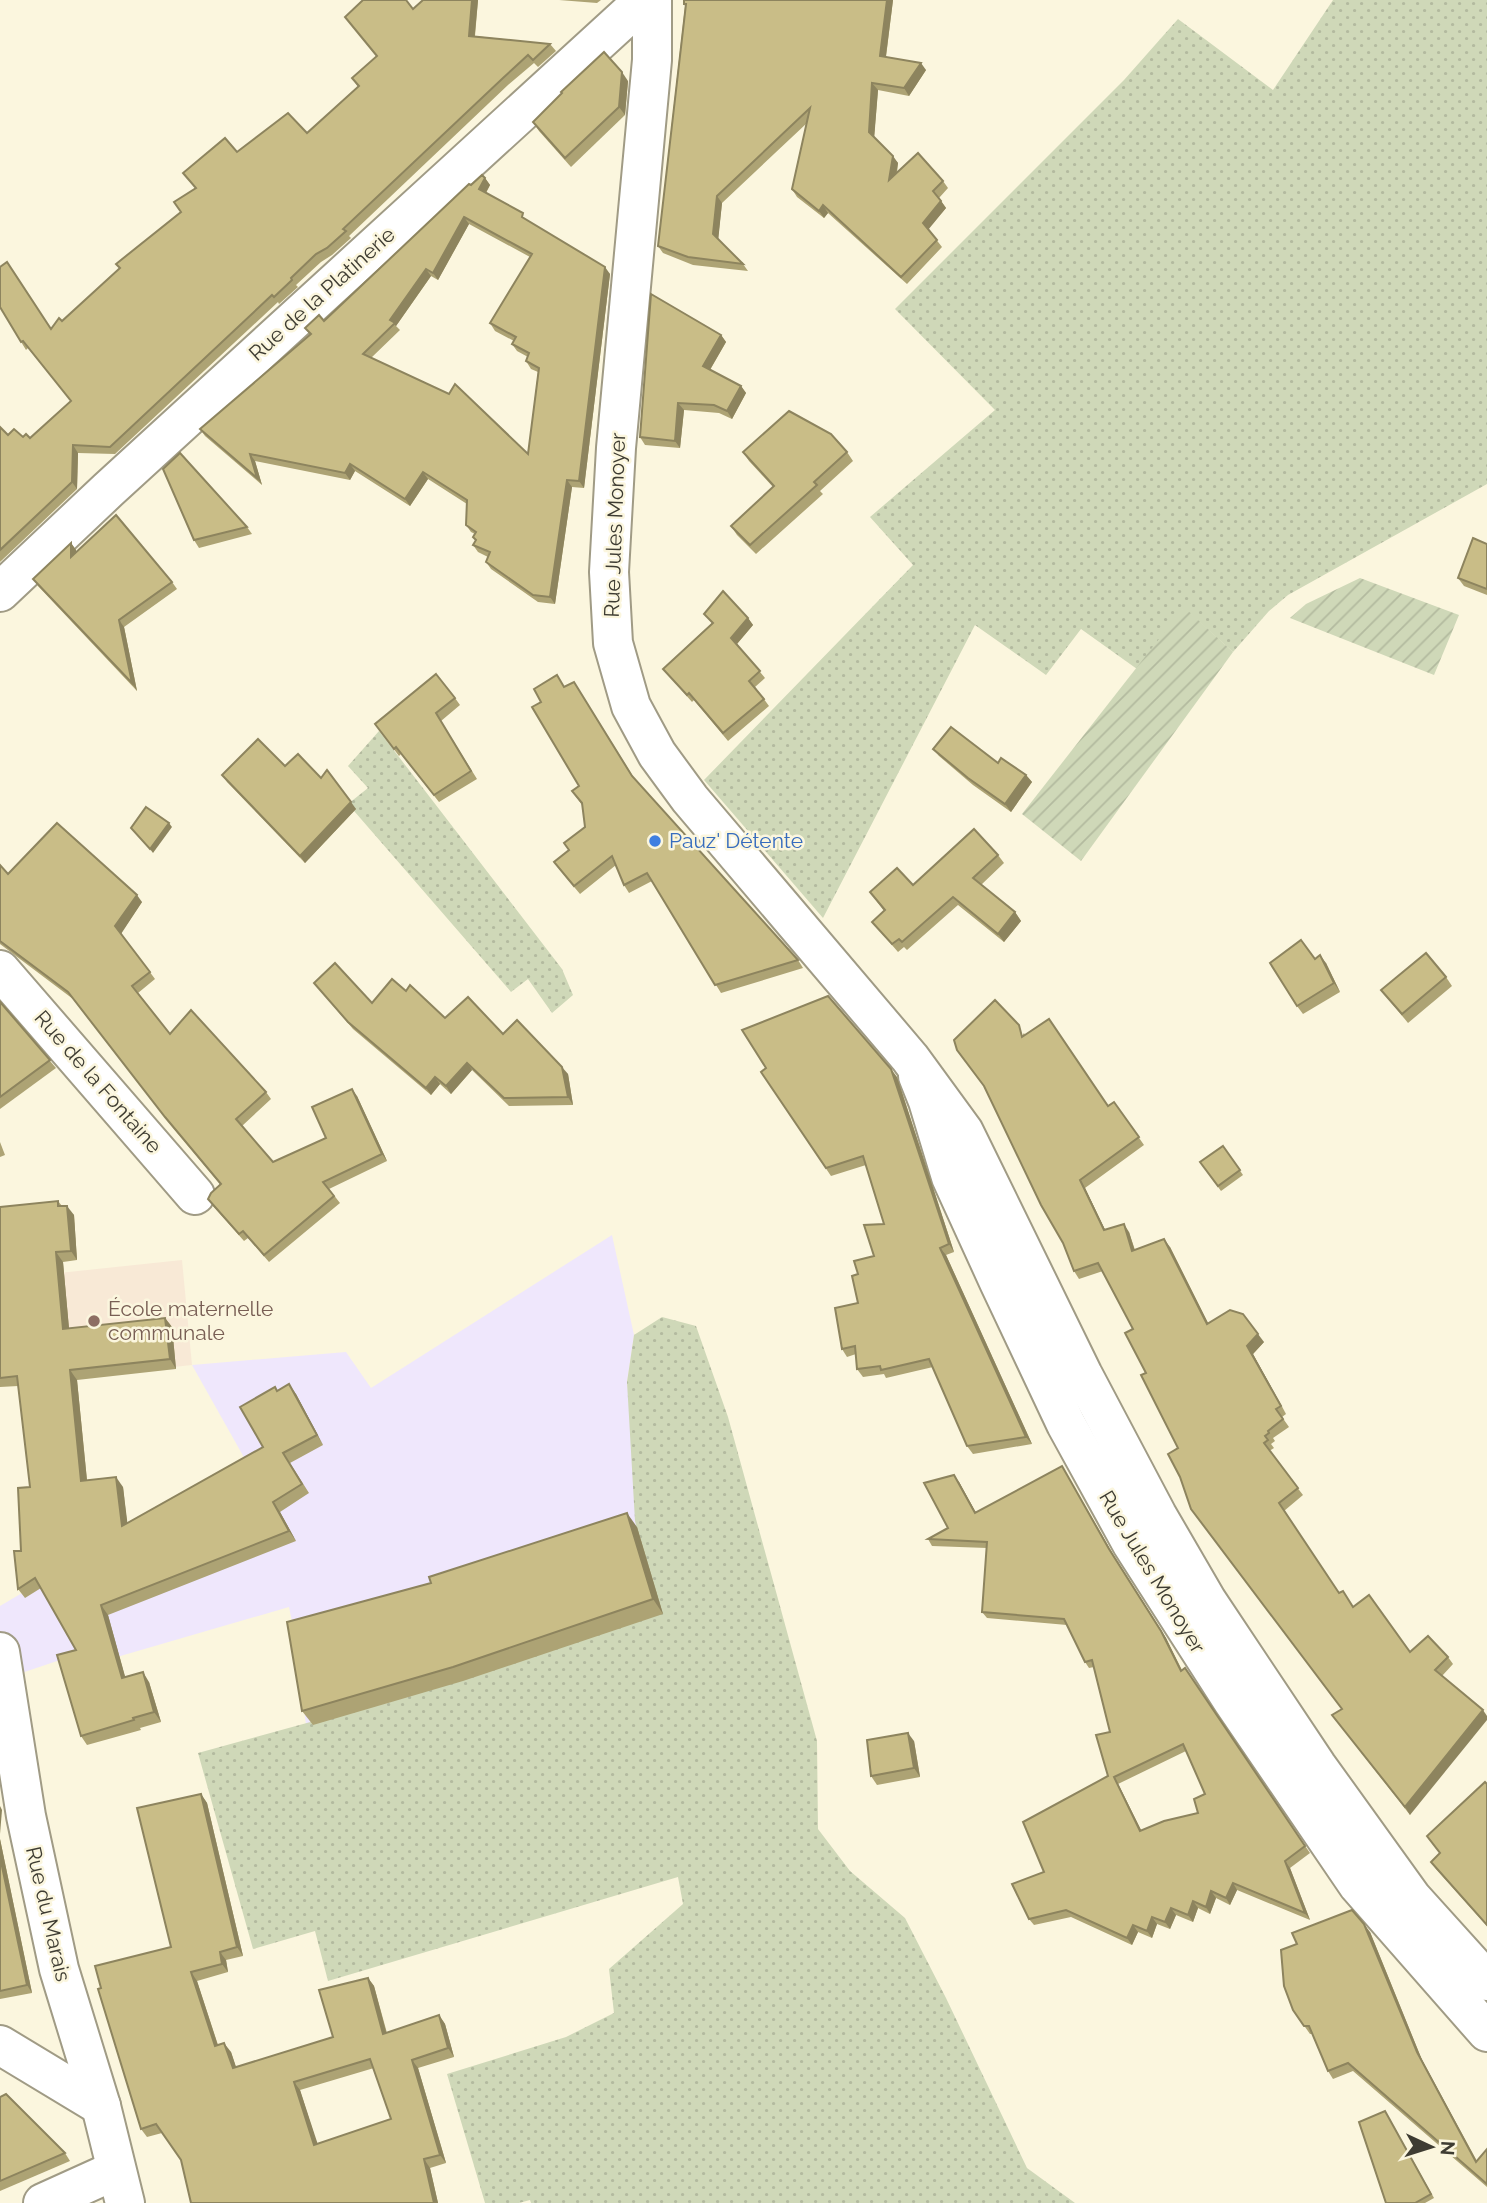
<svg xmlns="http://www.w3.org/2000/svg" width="1487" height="2203" viewBox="0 0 1487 2203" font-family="Raleway,sans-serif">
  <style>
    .commercial { fill: #efe7fc }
    .education { fill: #f8e9d6 }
    .grass { fill: url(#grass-dots) }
    .garden { fill: url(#garden-furrows) }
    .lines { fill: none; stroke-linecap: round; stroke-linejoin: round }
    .street-casing { stroke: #a09b85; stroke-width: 42 }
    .secondary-casing { stroke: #a09b85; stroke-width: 42 }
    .street { stroke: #fff; stroke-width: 38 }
    .secondary { stroke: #fff; stroke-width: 38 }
    .wall { fill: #ada374; fill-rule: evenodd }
    .shaded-wall { fill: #8d845e }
    .building { fill: #c9bd87; stroke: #8d845e; stroke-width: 2; fill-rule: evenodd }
    .shop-dot { fill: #3f7fe0; stroke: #fbf6de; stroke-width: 2.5 }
    .education-dot { fill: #8d6e63; stroke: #fbf6de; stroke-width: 2.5 }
    .labels { text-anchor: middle; stroke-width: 5; stroke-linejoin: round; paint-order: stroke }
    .street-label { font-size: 21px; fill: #3e3c32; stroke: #fbf6de }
    .shop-label { font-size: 21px; fill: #366cbe; stroke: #fbf6de; text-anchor: start }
    .education-label { font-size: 21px; fill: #785e54; stroke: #fbf6de; text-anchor: start }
  </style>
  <defs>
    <pattern id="grass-dots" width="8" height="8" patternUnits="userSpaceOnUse" patternTransform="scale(1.75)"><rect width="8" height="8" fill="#cfd8b8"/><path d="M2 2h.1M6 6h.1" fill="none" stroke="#b3ba9f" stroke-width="1.8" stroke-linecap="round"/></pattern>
    <pattern id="garden-furrows" width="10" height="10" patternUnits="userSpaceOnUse" patternTransform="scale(1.75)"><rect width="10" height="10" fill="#cfd8b8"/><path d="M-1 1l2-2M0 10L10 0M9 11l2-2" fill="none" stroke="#b3ba9f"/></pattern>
  </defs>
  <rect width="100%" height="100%" fill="#fbf6de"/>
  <polygon class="commercial" points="612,1235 634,1335 627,1382 657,1609 457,1681 306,1725 295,1636 289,1607 117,1657 114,1646 57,1661 4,1679 0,1652 0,1606 246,1461 192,1365 346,1352 371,1388"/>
  <polygon class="education" points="182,1260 192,1365 0,1386 0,1276 59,1273"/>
  <g class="grass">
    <polygon points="1333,0 1487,0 1487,484 1288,595 1269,611 1233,652 1184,608 1137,669 1081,629 1046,675 975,625 823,918 704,780 913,565 870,517 995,410 895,309 1124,80 1178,19 1273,90"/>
    <polygon points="379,731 562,969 573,995 552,1013 528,979 511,992 348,804 368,788 348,766"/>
    <polygon points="662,1317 696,1326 728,1417 817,1741 818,1829 850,1871 905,1918 946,1998 1027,2168 1075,2203 531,2203 530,2200 519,2203 485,2203 447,2074 566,2037 614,2013 609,1969 683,1904 678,1877 328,1981 315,1931 253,1949 198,1753 456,1682 656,1609 635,1521 627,1382 634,1335"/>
  </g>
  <g class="garden">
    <polygon points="1360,578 1459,615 1434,675 1290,618 1306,604"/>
    <polygon points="1184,607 1233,652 1081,861 1022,814"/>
  </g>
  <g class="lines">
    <g class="street-casing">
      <g id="street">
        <polyline points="0,970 195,1195"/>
        <polyline points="918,1076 928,1101 951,1177 999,1282 1066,1424 1132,1544 1232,1700 1358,1885 1487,2032"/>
        <polyline points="0,2045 101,2106"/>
        <polyline points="43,2203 116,2170"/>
      </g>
    </g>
    <g class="secondary-casing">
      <g id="secondary">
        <polyline points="652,0 652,60 616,448 609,572 613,643 631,706 657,754 690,799 910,1058 964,1132 1083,1375 1157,1515 1207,1601 1317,1766 1412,1898 1487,1981"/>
        <polyline points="0,592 108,490 631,12 651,12"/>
        <polyline points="0,1652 26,1816 59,1969 101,2106 125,2203"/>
      </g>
    </g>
    <use href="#street" class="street"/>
    <use href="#secondary" class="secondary"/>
  </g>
  <g class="wall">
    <polygon points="478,0 475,36 550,44 556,51 538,67 534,63 508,85 349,236 351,238 332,255 321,262 296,285 298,287 279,304 278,302 115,454 78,453 77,489 0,562 0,427 8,435 30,438 71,401 28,348 26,350 0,307 51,329 62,321 120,268 116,264 181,212 195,188 183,173 237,152 307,133 358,87 352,78 377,57 345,17 413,9"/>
    <polygon points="559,0 601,0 597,3"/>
    <polygon points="684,0 893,0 886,57 926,70 909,96 878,90 874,137 898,163 897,173 943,181 948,188 939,198 946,208 928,229 942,247 907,284 828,213 824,218 797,197 792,189 807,123 722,203 718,239 743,264 748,271 693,265 663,253 658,246 685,6 684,4"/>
    <polygon points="628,81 625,115 571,167 539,131 533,122"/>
    <path d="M485,178L490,185L486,193L610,274L584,488L572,487L555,604L538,602L491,569L486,562L488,557L478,552L473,545L476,541L473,537L475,534L471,532L466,525L467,504L428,479L410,506L355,471L350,480L255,461L262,485L205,436L200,429L310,335L305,328L324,321L471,185ZM469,224L530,257L490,323L495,331L514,341L512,344L517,351L528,357L526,361L531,369L538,372L528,454L371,358L400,330L396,326L431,276L438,280Z"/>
    <polygon points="721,335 726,342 710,370 741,386 746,393 732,419 719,413 684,410 680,448 645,445 640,437"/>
    <polygon points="743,452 847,452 853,461 820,491 823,494 756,554 737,535 731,526 773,487 749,461"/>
    <polygon points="247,527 252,534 199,548 194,540"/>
    <polygon points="71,543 76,550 76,552 172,582 177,589 124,627 137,691 38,586 33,579"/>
    <polygon points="1487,544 1487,595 1464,586 1458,578"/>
    <polygon points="704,614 748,618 753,625 737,644 765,678 755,687 769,706 728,741 694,700 692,702 663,669 712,623"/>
    <polygon points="574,682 634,778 798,960 803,968 721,993 652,881 629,893 624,885 616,865 580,894 560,870 554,862 569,850 564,843 585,827 582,805 572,791 579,786 541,702"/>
    <polygon points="455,698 460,705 441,721 477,779 439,802 401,754 399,756 375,724"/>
    <polygon points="933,749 998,763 1026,775 1032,782 1011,812 973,785 939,756"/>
    <polygon points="285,766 321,778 356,809 305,863 227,782 222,775"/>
    <polygon points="998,855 1004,863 981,885 1015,912 1021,921 1004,942 958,905 907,950 904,947 898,952 872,922 884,911 870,892 913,885"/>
    <polygon points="0,865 8,874 142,902 121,933 155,979 138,993 170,1034 266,1092 271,1099 242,1126 273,1162 326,1138 357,1096 387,1161 329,1189 340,1203 269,1262 248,1238 244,1241 213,1206 208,1199 220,1184 170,1124 73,999 0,944"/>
    <polygon points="1315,959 1326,963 1340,992 1303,1014 1297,1006"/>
    <polygon points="1446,977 1452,986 1408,1023 1381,990"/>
    <polygon points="314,983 372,1003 406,991 445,1018 503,1034 568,1074 573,1105 509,1106 472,1070 451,1094 440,1084 431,1095 353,1029"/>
    <polygon points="0,1002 56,1068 0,1109"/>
    <polygon points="1024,1033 1025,1035 1108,1106 1114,1102 1144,1145 1085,1188 1105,1230 1129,1232 1135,1250 1170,1247 1208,1323 1264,1342 1253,1354 1286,1414 1282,1417 1289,1427 1273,1438 1275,1441 1271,1444 1274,1448 1269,1451 1303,1495 1284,1511 1339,1593 1354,1607 1410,1652 1448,1657 1453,1664 1442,1676 1410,1815 1332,1715 1342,1709 1178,1448 1146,1373 1133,1329 1103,1271 1079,1279 1074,1271 1063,1243 985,1088"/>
    <polygon points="761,1072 897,1077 954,1252 946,1255 1032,1444 973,1454 967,1446 933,1367 886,1378 884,1374 863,1377 857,1369 856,1354 847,1357 842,1349 858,1303 858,1274 874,1256 884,1224 866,1165 831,1176"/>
    <polygon points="0,1142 5,1155 0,1157"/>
    <polygon points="1223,1146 1243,1175 1221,1191 1200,1162"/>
    <polygon points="58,1201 62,1206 74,1215 77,1260 63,1262 69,1329 165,1318 172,1327 176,1369 77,1380 87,1480 123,1487 127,1523 263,1447 278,1391 296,1394 323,1445 290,1463 309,1493 280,1512 296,1541 108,1615 125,1677 149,1682 161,1722 140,1728 141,1730 87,1745 81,1736 76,1650 41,1588 25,1598 18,1589 21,1551 30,1487 18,1386 0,1387 0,1207"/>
    <path d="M1062,1466L1114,1556L1166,1638L1182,1670L1310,1853L1290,1868L1310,1920L1237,1890L1230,1905L1216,1898L1210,1914L1198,1908L1193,1922L1176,1915L1170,1929L1157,1924L1152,1938L1138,1932L1132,1945L1071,1917L1034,1925L1029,1919L1044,1872L1108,1776L1110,1732L1094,1667L1089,1668L1085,1662L1067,1625L987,1618L982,1612L987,1548L932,1546L928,1539L948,1528L959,1482L976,1513ZM1186,1751L1205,1794L1198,1813L1141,1830L1118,1784Z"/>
    <polygon points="637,1527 663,1614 463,1681 313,1725 302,1711"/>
    <polygon points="914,1741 920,1777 877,1785 871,1776"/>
    <polygon points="1487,1784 1487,1926 1436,1869 1431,1862 1440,1853"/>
    <path d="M201,1794L207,1803L243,1956L226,1960L228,1972L197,1981L218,2045L231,2052L236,2067L333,2037L368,1978L374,1986L387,2033L439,2015L445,2024L454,2057L418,2068L446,2163L430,2168L438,2203H191L181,2160L162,2133L147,2137L141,2129L101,1988L171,1947ZM374,2068L391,2119L317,2144L300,2090Z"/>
    <polygon points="0,1839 32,1993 0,1999"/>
    <polygon points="1370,1932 1422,2060 1477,2161 1487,2149 1487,2187 1353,2071 1333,2079 1328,2071 1312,2034 1310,2034 1293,2010"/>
    <polygon points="0,2097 65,2153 70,2161 0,2191"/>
    <polygon points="1388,2116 1434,2198 1425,2203 1386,2203"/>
  </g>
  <g class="shaded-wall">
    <polygon points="472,0 478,0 474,43 469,36"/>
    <polygon points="887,0 893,0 885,63 880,56"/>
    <polygon points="921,63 926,70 909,96 904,88"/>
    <polygon points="622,72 628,81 625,115 619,107"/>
    <polygon points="872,83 878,90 874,140 869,132"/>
    <polygon points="893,156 898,163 894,187 889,180"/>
    <polygon points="485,178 490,185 484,196 479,189"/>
    <polygon points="717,196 722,203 718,242 713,234"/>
    <polygon points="941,201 946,208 928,230 923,223"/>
    <polygon points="823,205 828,213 824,218 819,211"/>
    <polygon points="464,217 469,224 438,280 433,273"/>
    <polygon points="605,267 610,274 584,488 579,481"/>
    <polygon points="426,269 431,276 396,326 390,320"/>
    <polygon points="721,335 726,342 708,373 703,366"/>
    <polygon points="741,386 746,393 732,419 727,411"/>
    <polygon points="678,403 684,410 680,448 675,441"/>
    <polygon points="73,445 78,453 77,489 72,482"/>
    <polygon points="250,454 255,461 262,485 257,478"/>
    <polygon points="350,464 355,471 350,480 345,473"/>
    <polygon points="423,472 428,479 410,506 405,499"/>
    <polygon points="567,480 572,487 555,604 550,597"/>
    <polygon points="71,543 76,550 76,564 71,557"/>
    <polygon points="748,618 753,625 736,645 731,638"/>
    <polygon points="119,620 124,627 137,691 132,683"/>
    <polygon points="1026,775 1032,782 1011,812 1005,804"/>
    <polygon points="351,802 356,809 305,863 300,856"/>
    <polygon points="169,823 172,827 153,853 150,849"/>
    <polygon points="137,895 142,902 121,934 115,926"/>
    <polygon points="1015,912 1021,921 1004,942 998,934"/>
    <polygon points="1320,955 1326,963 1340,992 1334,983"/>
    <polygon points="467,1063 472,1070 451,1094 446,1086"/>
    <polygon points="562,1067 568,1074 573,1105 568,1097"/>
    <polygon points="891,1069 897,1077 954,1252 949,1244"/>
    <polygon points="435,1077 440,1084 431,1095 426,1088"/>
    <polygon points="352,1089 357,1096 387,1161 382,1154"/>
    <polygon points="1080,1180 1085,1188 1109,1238 1104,1230"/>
    <polygon points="67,1206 74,1215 77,1260 71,1251"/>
    <polygon points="1124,1224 1129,1232 1137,1258 1132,1251"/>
    <polygon points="1164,1239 1170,1247 1212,1331 1207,1324"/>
    <polygon points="940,1248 946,1255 1032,1444 1026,1437"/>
    <polygon points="56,1252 63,1262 70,1339 63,1329"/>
    <polygon points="165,1318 172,1327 176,1369 170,1359"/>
    <polygon points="1258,1334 1264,1342 1253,1354 1286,1414 1247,1346"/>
    <polygon points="70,1370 77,1380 88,1491 81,1481"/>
    <polygon points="289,1384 296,1394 323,1445 317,1435"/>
    <polygon points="1062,1466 1114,1556 1166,1638 1185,1678 1109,1549"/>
    <polygon points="954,1475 959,1482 980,1520 975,1513"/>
    <polygon points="116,1477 123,1487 129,1536 122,1526"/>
    <polygon points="273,1502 280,1512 296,1541 289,1531"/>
    <polygon points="627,1513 637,1527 663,1614 653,1599"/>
    <polygon points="101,1605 108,1615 128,1687 122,1678"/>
    <polygon points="143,1672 149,1682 161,1722 154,1712"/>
    <polygon points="1483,1710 1487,1716 1487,1720 1410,1815 1405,1807"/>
    <polygon points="908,1733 914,1741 920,1777 914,1768"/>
    <polygon points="1114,1777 1118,1784 1145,1838 1140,1831"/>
    <polygon points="201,1794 207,1803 243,1956 237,1947"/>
    <polygon points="0,1806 2,1810 0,1834"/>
    <polygon points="0,1839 32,1993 27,1985 0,1857"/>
    <polygon points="1285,1861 1290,1868 1310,1920 1305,1913"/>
    <polygon points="1233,1883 1237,1890 1230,1905 1226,1898"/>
    <polygon points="1211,1891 1216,1898 1210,1914 1206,1907"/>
    <polygon points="1193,1901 1198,1908 1193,1922 1188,1915"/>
    <polygon points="1171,1908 1176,1915 1170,1929 1165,1922"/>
    <polygon points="1152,1917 1157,1924 1152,1938 1147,1931"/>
    <polygon points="1364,1924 1370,1932 1422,2060 1481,2170 1476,2162 1417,2052"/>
    <polygon points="1133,1925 1138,1932 1132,1945 1127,1938"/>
    <polygon points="220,1952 226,1960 228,1972 222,1964"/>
    <polygon points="191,1972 197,1981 221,2055 215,2046"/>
    <polygon points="368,1978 374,1986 389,2043 383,2034"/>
    <polygon points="439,2015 445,2024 454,2057 448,2048"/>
    <polygon points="224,2043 231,2052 239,2076 233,2068"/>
    <polygon points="412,2060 418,2068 446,2163 440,2155"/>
    <polygon points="294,2082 300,2090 321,2154 314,2145"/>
    <polygon points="424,2159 430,2168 438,2203 434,2203"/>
  </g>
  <g class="building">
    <polygon points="363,0 406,0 413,9 423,0 472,0 469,36 550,44 533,60 528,55 503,78 343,229 346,231 327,248 316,254 291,278 292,280 274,297 272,295 110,447 73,445 72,482 0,550 0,427 8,435 14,429 23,437 26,434 30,438 71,401 23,341 21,342 0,307 0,267 7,262 51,329 59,318 62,321 120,268 116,264 181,212 174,202 196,188 183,173 225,138 237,152 288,113 307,133 359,86 352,78 377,56 345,17"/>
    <polygon points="684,0 887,0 880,56 921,63 904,88 872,83 869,132 893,156 889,180 918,153 943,181 933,191 941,201 923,223 937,240 901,277 823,205 819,211 792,189 810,108 717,196 713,234 743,264 688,257 658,246 686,4 684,4"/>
    <polygon points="604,52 622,72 619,107 565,158 533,122 562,93 561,92"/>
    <path d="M482,175L485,178L479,189L523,213L522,217L605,267L579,481L567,480L550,597L533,595L486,562L490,552L473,545L476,540L473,537L476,532L466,525L467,500L423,472L405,499L350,464L345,473L250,454L257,478L200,429L311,334L305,328L319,315L324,321L469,184L471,185ZM464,217L532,254L490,323L516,337L512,344L529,353L526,361L539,368L528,454L455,384L449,394L363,354L395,323L390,320L426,269L433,273Z"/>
    <polygon points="651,294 721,335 703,366 741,386 727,411 714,405 678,403 675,441 640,437"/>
    <polygon points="789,411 831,434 847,452 814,482 817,485 750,545 731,526 774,486 743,452"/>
    <polygon points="180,453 247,527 194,540 163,469"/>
    <polygon points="116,515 172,582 119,620 132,683 33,579 71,543 71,557"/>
    <polygon points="1473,538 1487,544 1487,589 1458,578"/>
    <polygon points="723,591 748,618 731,638 760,671 749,681 764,699 723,733 689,693 687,695 663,669 713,623 704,614"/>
    <polygon points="436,674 455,698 436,713 471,771 434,795 396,747 394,749 375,724"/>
    <polygon points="557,675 564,687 574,682 632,776 798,960 715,985 647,873 624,885 612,856 574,886 554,862 569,850 564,843 585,827 582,803 572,791 579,786 532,707 541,702 534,689"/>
    <polygon points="951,727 998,763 1001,758 1026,775 1005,804 968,778 933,749"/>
    <polygon points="258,739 285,766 298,754 321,778 327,770 351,802 300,856 222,775"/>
    <polygon points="146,807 169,823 150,849 131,828"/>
    <polygon points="57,823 137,895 115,926 150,972 132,986 170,1034 191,1010 266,1092 236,1119 273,1162 326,1138 312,1107 352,1089 382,1154 323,1182 334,1196 264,1255 243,1231 239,1234 208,1199 211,1193 221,1184 165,1117 68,992 0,941 0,865 8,874"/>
    <polygon points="974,829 998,855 973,878 1015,912 998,934 953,897 902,942 899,939 892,944 872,922 885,910 870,892 897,868 913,885"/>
    <polygon points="1301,940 1315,959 1320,955 1334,983 1297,1006 1270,963"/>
    <polygon points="1426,953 1446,977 1402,1014 1381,990"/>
    <polygon points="335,963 372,1003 392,979 406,991 410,985 445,1018 468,997 503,1034 517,1020 562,1067 568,1097 504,1098 467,1063 446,1086 435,1077 426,1088 348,1022 314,983"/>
    <polygon points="828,996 891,1069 949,1244 940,1248 1026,1437 967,1446 929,1359 881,1370 880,1366 857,1369 855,1346 842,1349 835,1308 858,1303 852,1276 858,1274 854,1261 874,1256 864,1225 884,1224 863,1156 826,1168 761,1072 766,1068 742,1030"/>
    <polygon points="995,1000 1019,1025 1022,1037 1049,1019 1108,1106 1114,1102 1139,1137 1080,1180 1104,1230 1124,1224 1132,1251 1164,1239 1207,1324 1230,1310 1243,1314 1258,1334 1247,1346 1281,1406 1276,1409 1283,1419 1268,1431 1269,1433 1265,1436 1268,1440 1264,1443 1298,1488 1279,1503 1339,1593 1343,1591 1353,1607 1369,1595 1410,1652 1428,1636 1448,1657 1435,1670 1483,1710 1405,1807 1332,1715 1342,1709 1191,1509 1180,1477 1168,1454 1178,1448 1141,1375 1146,1373 1125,1333 1133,1329 1098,1263 1074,1271 1063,1243 1041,1205 984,1086 957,1050 954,1040"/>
    <polygon points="0,1002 50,1060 0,1097"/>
    <polygon points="1223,1146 1240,1170 1218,1186 1200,1162"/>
    <polygon points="58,1201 58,1206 67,1206 71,1251 56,1252 63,1329 165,1318 170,1359 70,1370 81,1481 116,1477 122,1526 263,1447 240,1407 275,1387 277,1391 289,1384 317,1435 283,1453 302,1484 273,1502 289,1531 101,1605 122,1678 143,1672 154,1712 133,1718 134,1720 81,1736 57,1655 76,1650 35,1578 18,1589 14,1551 21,1551 18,1488 30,1487 17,1376 0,1378 0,1207"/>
    <path d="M1062,1466L1109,1549L1161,1631L1181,1671L1185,1668L1305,1846L1285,1861L1305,1913L1233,1883L1226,1898L1211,1891L1206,1907L1193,1901L1188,1915L1171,1908L1165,1922L1152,1917L1147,1931L1133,1925L1127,1938L1066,1910L1029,1919L1012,1884L1044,1872L1023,1822L1108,1776L1096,1735L1110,1732L1092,1660L1085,1662L1064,1619L982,1612L987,1542L928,1539L948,1528L924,1483L954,1475L975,1513ZM1183,1744L1205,1794L1194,1799L1198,1813L1164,1821L1140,1831L1114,1777Z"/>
    <polygon points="627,1513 653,1599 453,1667 302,1711 287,1622 431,1583 429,1577"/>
    <polygon points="908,1733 914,1768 871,1776 867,1740"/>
    <polygon points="1485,1782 1487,1784 1487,1925 1431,1862 1440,1853 1427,1836"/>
    <path d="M201,1794L237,1947L220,1952L222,1964L191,1972L215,2046L224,2043L233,2068L333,2037L319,1990L368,1978L383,2034L439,2015L448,2048L412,2060L440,2155L424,2159L434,2203H191L181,2160L156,2124L141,2129L98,1989L101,1988L95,1966L171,1947L137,1808ZM370,2059L391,2119L314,2145L294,2082Z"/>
    <polygon points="0,1857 27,1985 0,1991"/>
    <polygon points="1352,1910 1364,1924 1417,2052 1476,2162 1487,2149 1487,2184 1348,2063 1328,2071 1309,2026 1304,2026 1293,2010 1284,1986 1281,1950 1297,1944 1292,1933"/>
    <polygon points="6,2094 65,2153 0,2181 0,2097"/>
    <polygon points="1385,2111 1431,2194 1415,2203 1386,2203 1359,2122"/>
  </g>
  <circle class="shop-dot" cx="655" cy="841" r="7"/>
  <circle class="education-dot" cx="94" cy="1321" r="7"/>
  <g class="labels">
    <g class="street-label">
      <text transform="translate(322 294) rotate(-42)" y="7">Rue de la Platinerie</text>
      <text transform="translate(615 525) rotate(-88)" y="7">Rue Jules Monoyer</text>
      <text transform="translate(98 1082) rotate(49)" y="7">Rue de la Fontaine</text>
      <text transform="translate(1152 1572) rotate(59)" y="7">Rue Jules Monoyer</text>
      <text transform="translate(48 1914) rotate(77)" y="7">Rue du Marais</text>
    </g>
    <g class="shop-label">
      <text x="669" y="848">Pauz' Détente</text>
    </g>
    <g class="education-label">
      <text x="108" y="1316">École maternelle<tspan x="108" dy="24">communale</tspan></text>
    </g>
  </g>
  <g transform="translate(1431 2147) rotate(94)" stroke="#fbf6de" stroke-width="5" paint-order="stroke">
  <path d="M0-5L12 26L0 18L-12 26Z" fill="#3e3c32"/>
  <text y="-10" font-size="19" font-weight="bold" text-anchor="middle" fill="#3e3c32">N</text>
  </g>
</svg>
